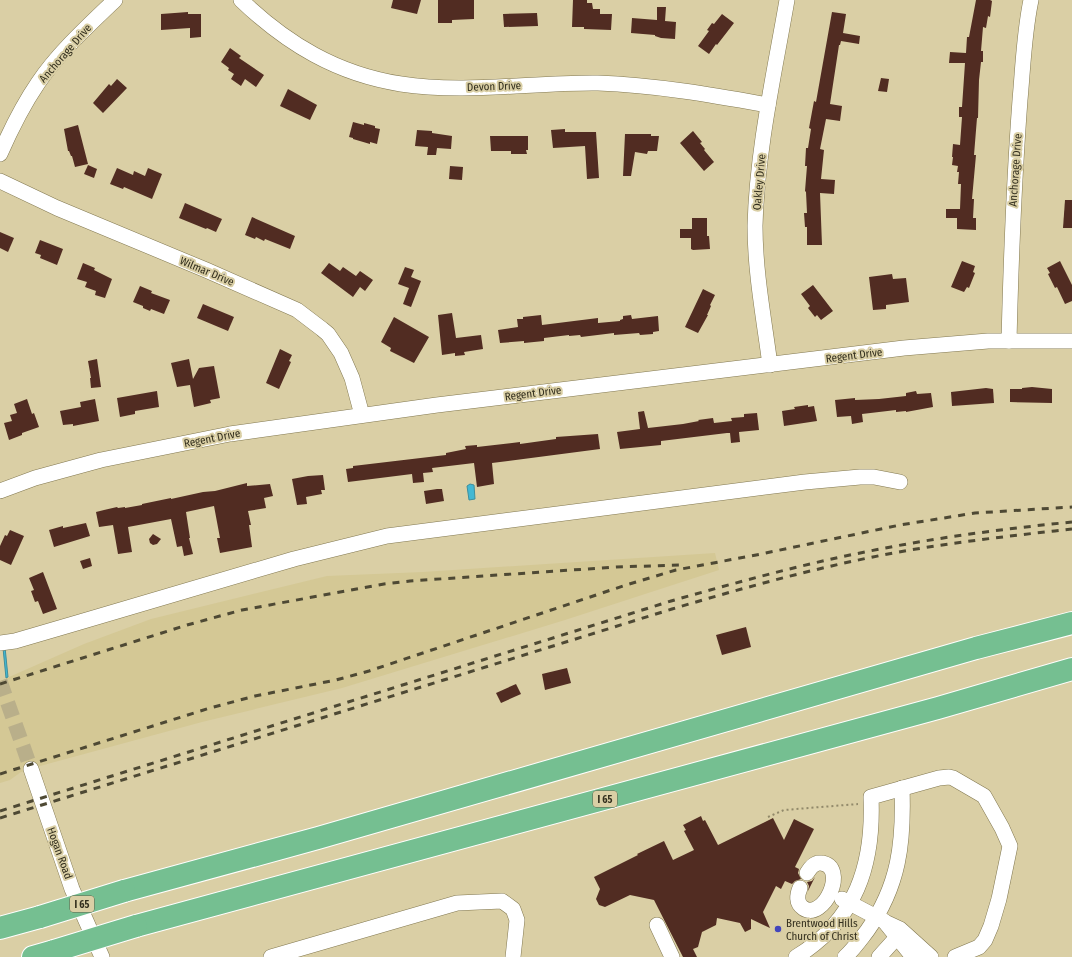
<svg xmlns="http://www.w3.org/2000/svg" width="1072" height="957" viewBox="0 0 1072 957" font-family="'Fira Sans Condensed',sans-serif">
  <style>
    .built { fill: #d4c895 }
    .water { fill: #42b8d3; stroke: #3e8f9d }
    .building { fill: #512c22 }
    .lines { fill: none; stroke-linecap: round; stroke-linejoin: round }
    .minor-tunnel { stroke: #b9af8a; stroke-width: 15; stroke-dasharray: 15 8; stroke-linecap: butt }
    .minor-casing { stroke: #827850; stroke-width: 16 }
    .highway-casing { stroke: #fff; stroke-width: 24 }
    .path { stroke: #91896a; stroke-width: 2; stroke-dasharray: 2 3; stroke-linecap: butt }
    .minor { stroke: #fff; stroke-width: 15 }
    .highway { stroke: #75bf91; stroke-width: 22 }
    .rail { stroke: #4e4934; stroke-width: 3; stroke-dasharray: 7 7; stroke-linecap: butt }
    .highway-bridge-casing { stroke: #fff; stroke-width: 24; stroke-linecap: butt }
    .highway-bridge { stroke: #75bf91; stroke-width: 22 }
    .poi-dot { fill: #4346bb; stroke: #dacfa5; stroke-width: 1.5 }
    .labels { text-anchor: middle; stroke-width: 4; stroke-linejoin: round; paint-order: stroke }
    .shield { fill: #dacfa5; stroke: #655f46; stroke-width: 1 }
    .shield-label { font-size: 10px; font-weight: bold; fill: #332f1e }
    .street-label { font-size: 11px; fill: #332f1e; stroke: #dacfa5 }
    .poi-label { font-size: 11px; fill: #332f1e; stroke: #dacfa5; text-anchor: start }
  </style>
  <rect width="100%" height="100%" fill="#dacfa5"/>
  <polygon class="built" points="715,553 719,570 565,620 342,688 202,722 40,766 21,772 10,780 0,783 0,681 84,644 151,619 327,576 423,572"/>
  <g class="water">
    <polygon points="470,484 474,485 475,499 469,500 467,486"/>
    <polygon points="5,647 8,677 6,678 3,648"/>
  </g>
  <g class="building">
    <polygon points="393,0 421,0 417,14 391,8"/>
    <polygon points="438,0 474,0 474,19 452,20 452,23 438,23"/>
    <polygon points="573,0 587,0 587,3 592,3 593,9 600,9 600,14 612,14 611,30 584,29 584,27 572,27"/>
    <polygon points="976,0 990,0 992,1 990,17 988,16 986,28 983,27 981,51 983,51 983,62 981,62 979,80 978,118 977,118 974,155 976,155 972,199 974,199 973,218 976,218 976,230 957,229 957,218 946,218 946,209 960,209 961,184 958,184 959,172 957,172 958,166 952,165 953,157 952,157 953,144 960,145 962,117 959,117 959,107 962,107 965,63 949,63 950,52 966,53 967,37 969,37"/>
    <polygon points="657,7 666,7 665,21 676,22 675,39 661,38 655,36 655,35 631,33 632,18 657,20"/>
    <polygon points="188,12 188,14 201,14 201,37 190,38 190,28 161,30 161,14"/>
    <polygon points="832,12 846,14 843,33 860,36 859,44 841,41 840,45 839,45 830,104 842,106 840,121 826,119 820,149 824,150 821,179 835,180 834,194 820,193 822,245 807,245 807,227 805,227 804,213 807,213 806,192 805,191 807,166 805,166 806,148 808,148 811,129 809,128 814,101 816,102"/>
    <polygon points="537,13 538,26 504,27 503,14"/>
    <polygon points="722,14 734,23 717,45 716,44 709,54 698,46 709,31 707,30 712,23 714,24"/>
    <polygon points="230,48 241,56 239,58 264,75 256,87 245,79 241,86 231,79 234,74 228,70 229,68 221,62"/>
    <polygon points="881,78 889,79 887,92 878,91"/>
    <polygon points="117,79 127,88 103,113 93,103 109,84 111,86"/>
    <polygon points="288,89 317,105 310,120 280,106"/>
    <polygon points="353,122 364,125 364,123 375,126 375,128 380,129 377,144 370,142 370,144 353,139 353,138 349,137"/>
    <polygon points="78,125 88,164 75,167 72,156 71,156 69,151 68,151 64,129"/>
    <polygon points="565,129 565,132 596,132 599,178 587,179 585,146 553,148 551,130"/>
    <polygon points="417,130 432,131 432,133 452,136 451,149 437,148 436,155 427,155 428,147 415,146"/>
    <polygon points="693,131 702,142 700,143 705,149 704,150 714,162 704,171 680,143"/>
    <polygon points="625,134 651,134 651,136 659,136 657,151 648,151 647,154 635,152 631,176 623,176"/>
    <polygon points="490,136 528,136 528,150 526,150 527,154 511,154 511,151 491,151"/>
    <polygon points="88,165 97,169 94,178 84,174"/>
    <polygon points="450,166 463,167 462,180 449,179"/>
    <polygon points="117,168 133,175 134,171 145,176 148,168 162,174 152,199 124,187 123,189 110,184"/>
    <polygon points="1065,200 1072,200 1072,228 1063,228"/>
    <polygon points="185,203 222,219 216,232 207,228 206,229 179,218"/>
    <polygon points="252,217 295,236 290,249 265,239 264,241 256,237 255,239 245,235"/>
    <polygon points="692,218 707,218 707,236 709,236 710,249 693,250 691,249 691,238 680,238 680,229 692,229"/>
    <polygon points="0,232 14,238 8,252 0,248"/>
    <polygon points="40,240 63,249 57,265 40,258 41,255 35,253"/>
    <polygon points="962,261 975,266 973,272 975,273 969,288 967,287 964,292 951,287"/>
    <polygon points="1060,261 1072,285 1072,301 1065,304 1057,287 1055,288 1048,274 1050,273 1047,268"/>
    <polygon points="83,263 95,268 94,270 112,279 105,298 95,295 96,291 85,287 87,282 77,279"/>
    <polygon points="329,263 340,271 343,267 356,276 360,271 373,280 365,291 360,287 353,297 321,273"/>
    <polygon points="405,267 414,270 411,277 421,281 411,307 403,304 409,288 398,284"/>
    <polygon points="892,274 893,279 906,278 909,302 886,305 886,309 873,310 869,277"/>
    <polygon points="813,285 833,311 821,320 817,315 815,317 808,308 810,306 801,294"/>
    <polygon points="140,286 152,291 151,293 170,300 164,314 151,309 150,311 143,308 143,306 133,302"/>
    <polygon points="703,289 715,295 710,305 711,306 707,315 708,315 698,333 685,327"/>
    <polygon points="203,304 234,317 228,331 197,318"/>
    <polygon points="452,313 456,338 481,335 483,349 464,352 465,355 455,356 455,353 442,355 438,315"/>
    <polygon points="541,315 542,325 598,318 598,323 620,321 620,320 623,319 623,316 631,315 632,319 658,316 659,331 653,332 653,334 640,335 639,333 614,335 614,333 581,337 580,335 569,336 569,335 544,338 544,341 524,343 524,341 500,343 498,330 518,327 517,319 523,319 523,317"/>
    <polygon points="394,317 429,337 414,363 390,351 391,348 381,342"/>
    <polygon points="280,349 292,355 289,361 291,362 279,389 266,383"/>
    <polygon points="97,359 101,387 91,388 90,378 91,378 88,361"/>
    <polygon points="189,359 193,379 199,368 214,366 220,398 210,400 211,403 194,407 190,385 177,387 171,363"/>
    <polygon points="1032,387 1052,389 1052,403 1010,402 1010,389 1022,389 1022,388"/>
    <polygon points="986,388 993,389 994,403 952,406 951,392"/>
    <polygon points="157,391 159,407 135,411 135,414 120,417 117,398"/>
    <polygon points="916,391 917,394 931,393 933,407 906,412 906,411 896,412 896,410 862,414 863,422 852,424 851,416 837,417 835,400 855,398 855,400 879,399 906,396 906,393"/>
    <polygon points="27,399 32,414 34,413 39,427 22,433 22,435 9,440 4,423 12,421 10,415 17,413 14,404"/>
    <polygon points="95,399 99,421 73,426 73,424 63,425 60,411 81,407 80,402"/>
    <polygon points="808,405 808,407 814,406 817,421 784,426 782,411 795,409 794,407"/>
    <polygon points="644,411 648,428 683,424 699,421 698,420 713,418 714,423 732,421 731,418 744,417 744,414 757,413 759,430 739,432 740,442 731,443 730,433 727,433 661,441 661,445 620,449 617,432 640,429 638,412"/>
    <polygon points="598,434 600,449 492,463 494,484 477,487 474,463 432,468 433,472 423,473 424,482 413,483 412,474 348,482 346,469 353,468 353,466 446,455 446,453 466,449 465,446 477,445 477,447 520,442 520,444 556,439 556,437"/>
    <polygon points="323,475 325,490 321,490 322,494 306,497 307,504 297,505 292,479 308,476"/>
    <polygon points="247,483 247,486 270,484 273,496 264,498 266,508 248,511 251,525 249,525 252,547 220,553 217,538 220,538 214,506 186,512 190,538 189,538 193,554 184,556 182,546 177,547 171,519 128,527 132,552 118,554 113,525 99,527 96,512 104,510 117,507 118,508 125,507 125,508 142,505 142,504 171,498 171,499 203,492 215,491"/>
    <polygon points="437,489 442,489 444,501 426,504 424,491"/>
    <polygon points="86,523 90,536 54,547 49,530 63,526 63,528"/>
    <polygon points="10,530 24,536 11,565 0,560 0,546 5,535 7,536"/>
    <polygon points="153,534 161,539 157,544 153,545 150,543 149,539"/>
    <polygon points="90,558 92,566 83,569 80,561"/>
    <polygon points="43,572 57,609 43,614 38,601 35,602 31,591 34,590 29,578"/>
    <polygon points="746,627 751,647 722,655 716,635"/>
    <polygon points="567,668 571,683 545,690 542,674"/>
    <polygon points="516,684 521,694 501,703 496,693"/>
    <polygon points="701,816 703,821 705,820 718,845 773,818 784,840 794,819 814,829 795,867 799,869 798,873 801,879 795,881 792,884 785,881 781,889 776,886 763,912 770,928 751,919 751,929 745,932 740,923 717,918 716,925 702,932 698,947 693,949 697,957 683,957 654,900 630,895 605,907 599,905 596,899 600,889 594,877 638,855 637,854 664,841 673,860 694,850 684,831 686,830 683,825"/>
    <polygon points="815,877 808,891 809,886 807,882 812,881"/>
  </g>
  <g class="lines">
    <polyline class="minor-tunnel" points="0,681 31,769"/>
    <g class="minor-casing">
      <g id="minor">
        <path d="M241,0C287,44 337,74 401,84C465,94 534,82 598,83C655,85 712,95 768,105"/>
        <path d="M0,154C11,129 23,105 38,83C59,52 88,26 115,0"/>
        <polyline points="0,181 57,208 206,270 297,310 322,329 328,334 341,353 352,378 362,415"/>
        <path d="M1009,341C1011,260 1014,180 1020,100C1023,67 1024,33 1031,0"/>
        <path d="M770,365C764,319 755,272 755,226C757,150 774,75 787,0"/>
        <polyline points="0,491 35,478 101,460 230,434 437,405 904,348 988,341 1072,341"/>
        <polyline points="0,643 15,641 80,622 294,559 387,536 805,482 860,477 874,477 900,482"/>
        <polyline points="31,769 72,889 102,957"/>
        <path d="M800,888C797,895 796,903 803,908C824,922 849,866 821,863C814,862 810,868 807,873"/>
        <polyline points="842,899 884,921"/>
        <polyline points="657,925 672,957"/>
        <polyline points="271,957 457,903 502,901 513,909 517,920 513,957"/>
        <path d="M796,957C856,920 874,865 871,797L939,778L949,777L953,778L984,796L1002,828L1010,846L999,899L991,926L985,940L979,947L955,957"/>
        <path d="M845,957C853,950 860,940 867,931C899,886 904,843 902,788"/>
        <polyline points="879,957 897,937"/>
        <polyline points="913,957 885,922 900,929 931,957"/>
      </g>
    </g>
    <g class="highway-casing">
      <g id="highway">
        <polyline points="124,891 318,838 976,648 1072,623"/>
        <polyline points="136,926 938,708 1072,669"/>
        <polyline points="0,928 40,917"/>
        <polyline points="33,957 54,951"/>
      </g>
    </g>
    <polyline class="path" points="768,817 784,810 858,804"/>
    <use href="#minor" class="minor"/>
    <use href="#highway" class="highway"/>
    <g class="rail">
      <polyline points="0,684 187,625 242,610 384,584 410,581 616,567 682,565"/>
      <polyline points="0,774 210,708 255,696 336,680 369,671 626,585 676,570 761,554 900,525 975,513 1072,507"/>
      <path d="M0,811L671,601C735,583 799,565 865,552C933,538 1002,529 1072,522"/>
      <path d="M0,818L672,609C750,586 829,564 910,550C964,541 1018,535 1072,529"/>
    </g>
    <g class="highway-bridge-casing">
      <g id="highway-bridge">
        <polyline points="40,917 124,891"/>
        <polyline points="54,951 136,926"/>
      </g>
    </g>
    <use href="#highway-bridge" class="highway-bridge"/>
  </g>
  <circle class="poi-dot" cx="778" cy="929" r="4"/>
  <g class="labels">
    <g class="shield">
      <rect x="593" y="791" width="24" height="16" rx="3"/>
      <rect x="70" y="896" width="24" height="16" rx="3"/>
    </g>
    <g class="shield-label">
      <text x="605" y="803">I 65</text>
      <text x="82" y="908">I 65</text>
    </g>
    <g class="street-label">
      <text transform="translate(65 53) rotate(-49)" y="4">Anchorage Drive</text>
      <text transform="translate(494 86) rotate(-2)" y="4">Devon Drive</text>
      <text transform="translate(1015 170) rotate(-86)" y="4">Anchorage Drive</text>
      <text transform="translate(759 182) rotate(-85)" y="4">Oakley Drive</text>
      <text transform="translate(207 271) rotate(23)" y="4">Wilmar Drive</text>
      <text transform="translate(854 355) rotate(-7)" y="4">Regent Drive</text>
      <text transform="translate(533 393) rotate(-7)" y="4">Regent Drive</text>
      <text transform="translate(212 438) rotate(-11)" y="4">Regent Drive</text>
      <text transform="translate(60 853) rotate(70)" y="4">Hogan Road</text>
    </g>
    <g class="poi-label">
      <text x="786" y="927">Brentwood Hills<tspan x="786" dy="13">Church of Christ</tspan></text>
    </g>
  </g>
</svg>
